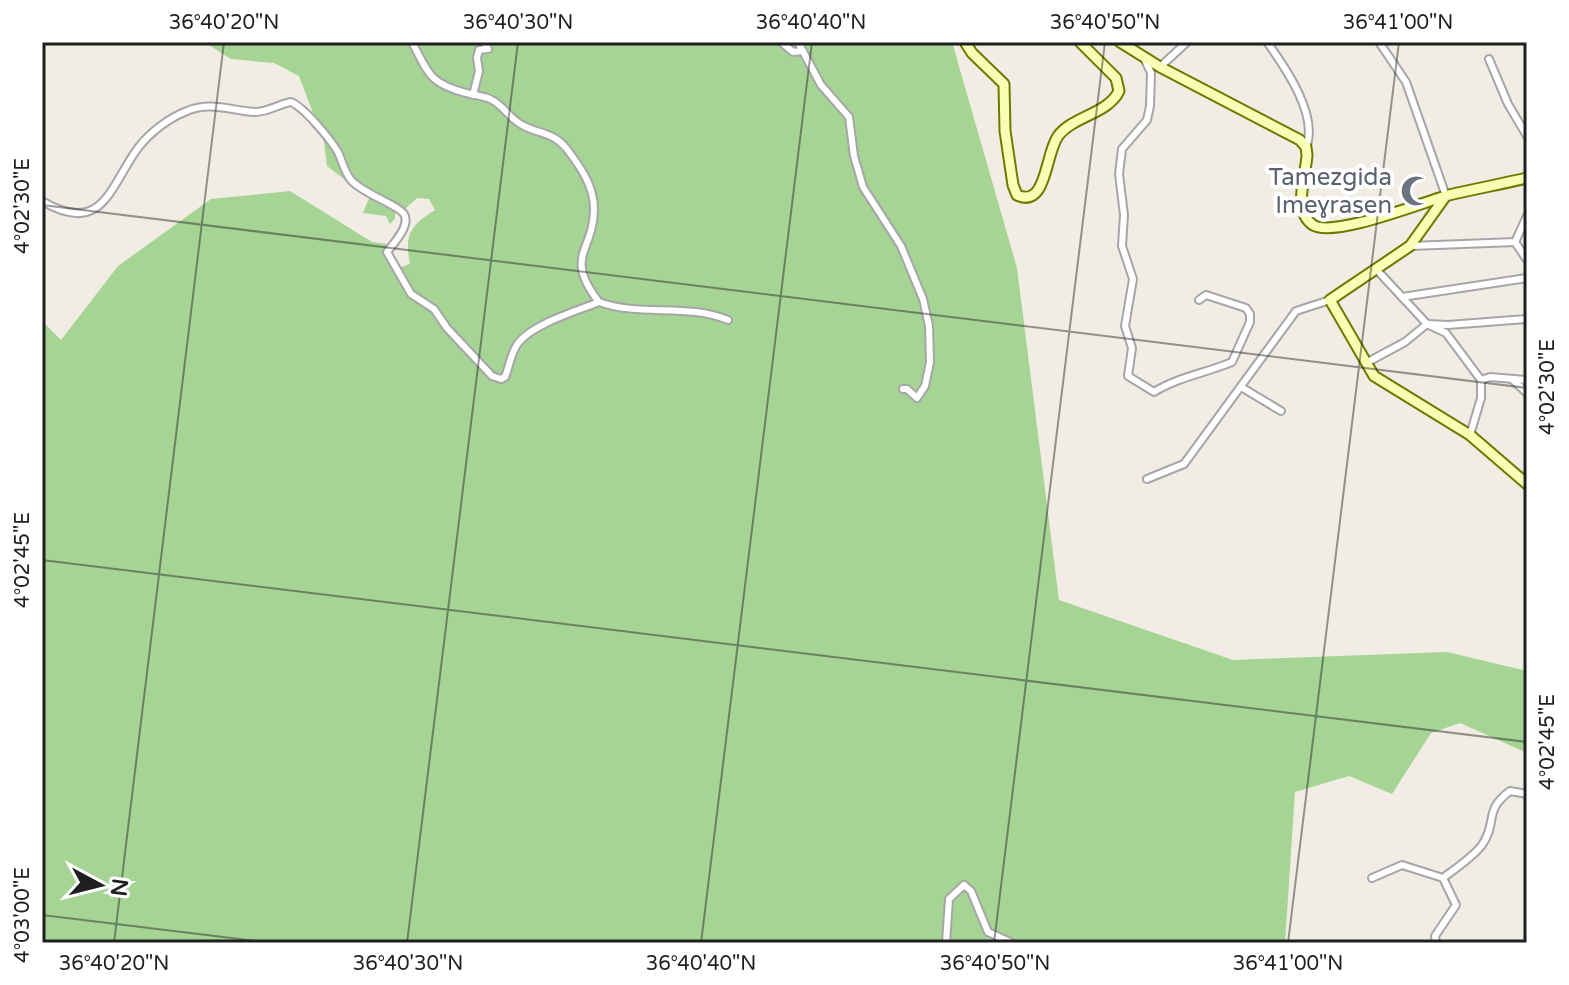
<svg xmlns="http://www.w3.org/2000/svg" width="1569" height="985" viewBox="0 0 1569 985" font-family="'Varela Round',sans-serif">
  <style>
    .forest { fill: #a5d495 }
    .lines { fill: none; stroke-linecap: round; stroke-linejoin: round }
    .street-casing { stroke: #a6a6a6; stroke-width: 10 }
    .secondary-casing { stroke: #697c00; stroke-width: 13 }
    .street { stroke: #fff; stroke-width: 6 }
    .secondary { stroke: #f8ffb4; stroke-width: 9 }
    .ticks { fill: none; stroke: #1f1f1f; stroke-width: 2; stroke-opacity: 0.45 }
    .labels { text-anchor: middle; stroke-width: 8; stroke-linejoin: round; paint-order: stroke }
    .worship-label { font-size: 24px; fill: #5b616d; stroke: #fff; text-anchor: end }
    .neatline { fill: none; stroke: #1f1f1f; stroke-width: 3 }
    .ticks-label { font-size: 20px; text-anchor: middle; fill: #1f1f1f }
  </style>
  <rect width="100%" height="100%" fill="#f1ede4"/>
  <path class="forest" d="M204,42H952L1017,268L1059,600L1233,660L1447,652L1527,671V753L1460,723L1431,733L1392,794L1349,776L1295,792L1285,943H42V321L61,340L118,266L211,199L290,191L372,242L387,244L398,268L410,264C404,234 411,225 435,210L429,199L417,198L406,208L395,211V219L390,224L386,216L363,213L369,198L327,166L324,142L299,76L274,63L231,59Z"/>
  <g class="lines">
    <g class="street-casing">
      <g id="street">
        <path d="M412,42C429,74 429,83 466,93C474,95 483,96 490,99C504,105 510,120 524,126C540,134 554,133 566,148C580,166 594,186 594,209C594,251 563,256 599,302C640,317 688,303 728,320"/>
        <polyline points="781,42 793,52 802,51"/>
        <polyline points="798,42 821,85 849,117 854,156 863,187 901,246 923,299 929,326 930,362 925,386 917,398 907,389 903,389"/>
        <path d="M1267,42C1285,67 1319,116 1306,147"/>
        <polyline points="1379,42 1406,82 1446,196"/>
        <path d="M1144,58L1151,73L1150,106L1147,120L1122,149L1119,174L1124,215L1122,246L1133,279L1125,326L1132,348L1128,376L1154,392C1178,377 1206,373 1232,362L1250,322V314L1246,308L1206,295L1199,300"/>
        <polyline points="1489,59 1508,104 1527,136"/>
        <polyline points="1160,67 1187,42"/>
        <polyline points="473,95 479,71 477,58 479,50 488,49 484,42"/>
        <path d="M42,201C103,237 110,186 138,148C150,132 169,118 187,111C211,101 232,111 255,112C268,112 279,104 291,102C305,108 330,139 338,152C342,161 345,173 351,180C363,194 397,204 404,214C411,225 394,243 387,252L411,294L434,309L447,328L492,376L501,379L505,377C510,365 511,351 519,342C535,323 577,311 599,302"/>
        <polyline points="1515,242 1527,260"/>
        <polyline points="1411,246 1515,242 1527,216"/>
        <polyline points="1376,269 1427,324 1446,333 1481,380 1481,398 1470,435"/>
        <polyline points="1402,297 1527,278"/>
        <polyline points="1366,363 1405,342 1427,324 1448,325 1527,319"/>
        <polyline points="1512,379 1527,393"/>
        <polyline points="1481,380 1490,377 1527,380"/>
        <polyline points="1241,387 1281,411"/>
        <polyline points="1147,479 1184,464 1296,311 1330,300"/>
        <polyline points="1372,878 1402,865 1443,878 1456,905 1435,936 1436,943"/>
        <path d="M1443,878C1456,868 1472,858 1482,845C1498,822 1483,811 1510,791L1527,794"/>
        <polyline points="946,943 949,899 964,885 971,891 988,932 1012,943"/>
      </g>
    </g>
    <g class="secondary-casing">
      <g id="secondary">
        <path d="M965,42L972,53L1004,84L1005,131L1013,185L1017,195C1047,209 1045,154 1058,136C1073,116 1108,114 1119,91L1116,78L1080,42"/>
        <path d="M1120,42L1160,67L1300,140L1306,147L1307,155C1306,175 1292,211 1313,225C1334,238 1423,202 1449,195C1475,189 1501,184 1527,178"/>
        <polyline points="1445,197 1410,246 1330,300 1374,376 1470,435 1527,484"/>
      </g>
    </g>
    <use href="#street" class="street"/>
    <use href="#secondary" class="secondary"/>
  </g>
  <path class="ticks" d="M42,205L1527,388M42,560L1527,742M42,915L273,943M114,943L224,42M407,943L518,42M701,943L812,42M994,943L1105,42M1288,943L1399,42"/>
  <defs>
    <g id="mosque-bare" transform="scale(2.4)"><path d="M3.5-4.9A6 6 0 1 0 3.5 4.9A5 5 0 1 1 3.5-4.9Z" fill="#6b7280" stroke="#fff" stroke-width="2.5" paint-order="stroke"/></g>
  </defs>
  <g fill-rule="evenodd">
    <use href="#mosque-bare" x="1416" y="191"/>
  </g>
  <g class="labels">
    <g class="worship-label">
      <text x="1392" y="185">Tamezgida<tspan x="1392" dy="28">Imeɣrasen</tspan></text>
    </g>
  </g>
  <rect width="1569" height="985" fill="none" stroke="#ffffff" stroke-width="88"/>
  <g transform="translate(100 885) rotate(97)" stroke="#ffffff" stroke-width="6" paint-order="stroke">
  <path d="M0-6L14 30L0 20L-14 30Z" fill="#1f1f1f"/>
  <text y="-12" font-size="22" font-weight="bold" text-anchor="middle" fill="#1f1f1f">N</text>
  </g>
  <rect x="44" y="44" width="1481" height="897" class="neatline"/>
  <g class="ticks-label">
    <text x="224" y="29">36°40'20"N</text>
    <text x="518" y="29">36°40'30"N</text>
    <text x="811" y="29">36°40'40"N</text>
    <text x="1105" y="29">36°40'50"N</text>
    <text x="1398" y="29">36°41'00"N</text>
    <text transform="translate(22 206) rotate(-90)" y="7">4°02'30"E</text>
    <text transform="translate(1547 387) rotate(-90)" y="7">4°02'30"E</text>
    <text transform="translate(22 560) rotate(-90)" y="7">4°02'45"E</text>
    <text transform="translate(1547 742) rotate(-90)" y="7">4°02'45"E</text>
    <text transform="translate(22 915) rotate(-90)" y="7">4°03'00"E</text>
    <text x="114" y="970">36°40'20"N</text>
    <text x="408" y="970">36°40'30"N</text>
    <text x="701" y="970">36°40'40"N</text>
    <text x="995" y="970">36°40'50"N</text>
    <text x="1288" y="970">36°41'00"N</text>
  </g>
</svg>
